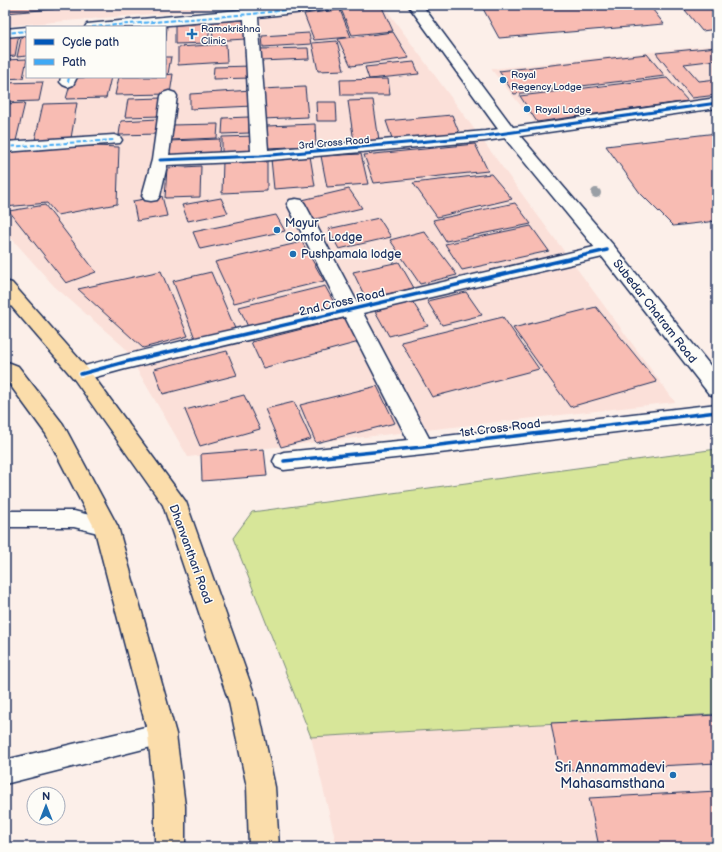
<svg xmlns="http://www.w3.org/2000/svg" width="722" height="852" viewBox="0 0 722 852" font-family="'Balsamiq Sans',sans-serif">
  <style>
    .built { fill: #fbe0d9 }
    .green { fill: #d7e699; stroke: #798a7c }
    .building { fill: #f8bcb3; stroke: #1b2f5e }
    .lines { fill: none; stroke-linecap: round; stroke-linejoin: round }
    .lane-casing { stroke: #1b2f5e; stroke-width: 3 }
    .street-casing { stroke: #1b2f5e; stroke-width: 3 }
    .secondary-casing { stroke: #1b2f5e; stroke-width: 3 }
    .primary-casing { stroke: #1b2f5e; stroke-width: 3 }
    .lane { fill: #fdfcf7; fill-rule: evenodd }
    .street { fill: #fdfcf7; fill-rule: evenodd }
    .secondary { fill: #fdfcf7; fill-rule: evenodd }
    .primary { fill: #fbddab; fill-rule: evenodd }
    .quiet { stroke: #3fa9f5; stroke-width: 2; stroke-dasharray: 4.5 2; stroke-linecap: butt }
    .cycleway-far1-casing { stroke: #fdfcf7; stroke-width: 5 }
    .cycleway-casing { stroke: #fdfcf7; stroke-width: 6 }
    .cycleway-far1 { stroke: #0057b8; stroke-width: 3 }
    .cycleway { stroke: #0057b8; stroke-width: 3.5 }
    .tree { fill: #9a9fa5 }
    .poi-dot { fill: #1f6fb2; stroke: #fdfcf7; stroke-width: 1.5 }
    .labels { text-anchor: middle; stroke-width: 3; stroke-linejoin: round; paint-order: stroke }
    .far-poi-label { font-size: 10px; fill: #1b2f5e; stroke: #fdfcf7; text-anchor: start }
    .far-street-label { font-size: 10px; fill: #1b2f5e; stroke: #fdfcf7 }
    .poi-label { font-size: 12px; fill: #1b2f5e; stroke: #fdfcf7; text-anchor: start }
    .street-label { font-size: 12px; fill: #1b2f5e; stroke: #fdfcf7 }
    .near-poi-label { font-size: 14px; fill: #1b2f5e; stroke: #fdfcf7; text-anchor: end }
  </style>
  <rect width="100%" height="100%" fill="#fcefe9"/>
  <filter id="ink" filterUnits="userSpaceOnUse"><feTurbulence type="fractalNoise" baseFrequency=".025" numOctaves="2"/><feDisplacementMap in="SourceGraphic" scale="8" xChannelSelector="R" yChannelSelector="G"/><feConvolveMatrix kernelMatrix="1 2 1 2 8 2 1 2 1" color-interpolation-filters="sRGB"/></filter>
  <g filter="url(#ink)">
    <g class="built">
      <polygon points="5,5 261,5 5,26"/>
      <polygon points="341,5 383,5 675,402 188,457 124,347 54,286 5,231 5,33 27,31 27,77 165,77 165,27 76,27"/>
      <polygon points="717,45 717,100 535,123 491,69"/>
      <polygon points="717,714 717,847 337,847 311,737"/>
    </g>
    <polygon class="green" points="717,449 717,714 311,737 233,538 252,512"/>
    <g class="building">
      <polygon points="5,5 54,5 54,9 5,13"/>
      <polygon points="360,5 381,5 393,31 352,35 340,7"/>
      <polygon points="481,5 649,5 664,24 499,38"/>
      <polygon points="681,5 708,5 717,15 717,29 702,31"/>
      <polygon points="340,10 351,37 314,40 304,14"/>
      <polygon points="244,20 245,39 213,41 212,22"/>
      <polygon points="209,23 209,43 175,44 175,25"/>
      <polygon points="167,25 166,41 165,27 132,27"/>
      <polygon points="393,32 409,58 351,66 338,39"/>
      <polygon points="27,33 27,56 17,57 22,34"/>
      <polygon points="309,33 311,44 263,47 262,36"/>
      <polygon points="19,34 15,56 5,57 5,35"/>
      <polygon points="337,41 344,70 318,71 312,43"/>
      <polygon points="226,44 227,62 178,65 178,47"/>
      <polygon points="717,47 717,60 684,64 699,81 717,79 717,95 692,98 656,53"/>
      <polygon points="308,48 309,59 260,61 259,49"/>
      <polygon points="647,54 665,76 514,94 499,71"/>
      <polygon points="165,57 171,57 168,74 165,74"/>
      <polygon points="27,59 23,78 5,79 5,60"/>
      <polygon points="414,62 419,74 369,79 365,67"/>
      <polygon points="251,66 251,78 213,79 214,67"/>
      <polygon points="173,74 170,94 115,95 119,77 165,77 165,75"/>
      <polygon points="111,77 106,98 66,99 72,78"/>
      <polygon points="667,78 688,101 537,122 520,96"/>
      <polygon points="388,79 390,95 341,95 340,80"/>
      <polygon points="43,82 39,101 5,102 5,83"/>
      <polygon points="305,87 308,117 263,119 261,89"/>
      <polygon points="252,90 253,106 190,109 190,94"/>
      <polygon points="163,98 161,116 125,117 128,99"/>
      <polygon points="373,100 379,141 354,142 348,101"/>
      <polygon points="316,102 336,102 337,121 317,121"/>
      <polygon points="25,103 15,145 5,146 5,104"/>
      <polygon points="77,103 71,138 35,140 43,104"/>
      <polygon points="452,115 460,135 393,141 386,121"/>
      <polygon points="249,117 249,133 222,134 223,118"/>
      <polygon points="158,119 157,134 119,135 121,121"/>
      <polygon points="218,124 217,138 170,140 171,125"/>
      <polygon points="315,124 316,146 267,148 267,126"/>
      <polygon points="717,133 717,221 673,226 640,193 606,146"/>
      <polygon points="255,136 255,151 222,153 222,137"/>
      <polygon points="220,139 219,155 167,157 169,141"/>
      <polygon points="475,144 488,171 374,183 364,155"/>
      <polygon points="71,145 119,147 117,204 57,215 47,203 5,207 5,151"/>
      <polygon points="361,154 368,184 327,187 321,156"/>
      <polygon points="310,156 315,186 274,189 271,159"/>
      <polygon points="267,159 267,191 222,193 223,161"/>
      <polygon points="201,166 200,197 165,198 167,168"/>
      <polygon points="491,174 512,199 437,217 413,183"/>
      <polygon points="349,189 362,208 311,220 298,201"/>
      <polygon points="162,196 167,216 137,221 133,201"/>
      <polygon points="221,198 228,213 188,221 182,205"/>
      <polygon points="515,203 531,224 446,241 433,220"/>
      <polygon points="45,205 96,272 66,283 9,211"/>
      <polygon points="276,215 285,231 200,249 193,232"/>
      <polygon points="379,218 391,237 339,249 328,229"/>
      <polygon points="531,226 549,251 462,270 445,244"/>
      <polygon points="424,231 457,275 420,284 390,240"/>
      <polygon points="302,242 324,281 234,303 215,262"/>
      <polygon points="399,262 414,288 366,299 353,272"/>
      <polygon points="161,271 188,336 143,348 78,289"/>
      <polygon points="211,272 236,331 196,341 173,281"/>
      <polygon points="325,286 337,308 249,329 239,307"/>
      <polygon points="466,292 482,315 442,325 427,301"/>
      <polygon points="412,301 428,326 389,336 375,311"/>
      <polygon points="596,307 657,382 570,407 513,328"/>
      <polygon points="503,317 539,369 432,397 401,342"/>
      <polygon points="345,318 359,342 263,368 251,342"/>
      <polygon points="227,351 237,375 163,394 154,369"/>
      <polygon points="377,386 395,423 316,443 300,405"/>
      <polygon points="244,395 260,429 200,446 185,410"/>
      <polygon points="294,402 311,439 281,447 265,409"/>
      <polygon points="264,449 267,476 202,481 201,454"/>
      <polygon points="717,715 717,763 560,771 551,723"/>
      <polygon points="717,791 717,847 599,847 589,798"/>
    </g>
    <g class="lines">
      <g class="lane-casing">
        <g id="lane">
          <polygon points="5,511 74,511 113,521 116,527 113,533 106,535 74,527 5,527"/>
          <polygon points="162,723 171,726 174,734 171,742 5,784 5,760"/>
        </g>
      </g>
      <g class="street-casing">
        <g id="street">
          <polygon points="294,5 339,5 337,8 332,9 258,17 268,150 485,131 717,98 717,108 485,141 260,161 167,165 160,196 157,200 151,201 145,200 142,196 152,160 161,96 163,93 169,91 175,93 177,96 169,155 251,151 244,19 144,27 85,27 87,24"/>
          <polygon points="27,27 27,35 5,37 5,29 27,27 28,27"/>
          <polygon points="61,77 77,77 73,85 68,87 63,85 60,82"/>
          <polygon points="114,135 120,137 122,140 120,143 5,152 5,142"/>
          <path d="M296,199L302,200L305,204L357,302L607,244L614,246L616,250L614,254L607,256L363,313L429,438L717,404V420L423,455L284,470L276,467L273,461L276,455L284,452L408,440L345,317L125,369L81,381L74,379L71,374L74,369C161,344 251,326 339,306L287,204L290,200Z"/>
        </g>
      </g>
      <g class="secondary-casing">
        <polygon id="secondary" points="408,5 422,5 515,130 614,246 717,374 717,397 709,394 600,254 503,136"/>
      </g>
      <g class="primary-casing">
        <g id="primary">
          <polygon points="5,281 12,283 88,369 186,502 257,702 275,787 279,847 249,847 247,787 229,702 163,505 74,379 5,299"/>
          <polygon points="5,361 18,366 63,424 118,527 176,734 185,806 185,847 155,847 155,806 148,734 94,527 46,434 5,378"/>
        </g>
      </g>
      <use href="#lane" class="lane"/>
      <use href="#street" class="street"/>
      <use href="#secondary" class="secondary"/>
      <use href="#primary" class="primary"/>
      <g class="quiet">
        <polyline points="92,27 251,14 332,5"/>
        <polyline points="5,33 27,31"/>
        <polyline points="68,82 69,77"/>
        <polyline points="5,147 114,140"/>
      </g>
      <g class="cycleway-far1-casing">
        <polyline id="cycleway-far1" points="160,160 260,156 485,136 717,103"/>
      </g>
      <g class="cycleway-casing">
        <g id="cycleway">
          <polyline points="81,374 125,362 607,250"/>
          <polyline points="284,461 423,447 717,412"/>
        </g>
      </g>
      <use href="#cycleway-far1" class="cycleway-far1"/>
      <use href="#cycleway" class="cycleway"/>
    </g>
    <circle class="tree" cx="596" cy="193" r="5"/>
  </g>
  <g class="poi-dot">
    <path d="M190 28h4v4h4v4h-4v4h-4v-4h-4v-4h4z"/>
    <circle cx="503" cy="80" r="4"/>
    <circle cx="527" cy="109" r="4"/>
    <circle cx="277" cy="230" r="4"/>
    <circle cx="293" cy="254" r="4"/>
    <circle cx="673" cy="775" r="4"/>
  </g>
  <g class="labels">
    <g class="far-poi-label">
      <text x="201" y="32">Ramakrishna<tspan x="201" dy="12">Clinic</tspan></text>
      <text x="511" y="78">Royal<tspan x="511" dy="12">Regency Lodge</tspan></text>
      <text x="535" y="113">Royal Lodge</text>
    </g>
    <g class="far-street-label">
      <text transform="translate(334 142) rotate(-5)" y="4">3rd Cross Road</text>
    </g>
    <g class="poi-label">
      <text x="285" y="227">Mayur<tspan x="285" dy="14">Comfor Lodge</tspan></text>
      <text x="301" y="258">Pushpamala lodge</text>
    </g>
    <g class="street-label">
      <text transform="translate(342 302) rotate(-13)" y="4">2nd Cross Road</text>
      <text transform="translate(655 311) rotate(52)" y="4">Subedar Chatram Road</text>
      <text transform="translate(500 428) rotate(-7)" y="4">1st Cross Road</text>
      <text transform="translate(191 554) rotate(70)" y="4">Dhanvanthari Road</text>
    </g>
    <g class="near-poi-label">
      <text x="665" y="772">Sri Annammadevi<tspan x="665" dy="16">Mahasamsthana</tspan></text>
    </g>
  </g>
  <rect width="722" height="852" fill="none" stroke="#fdfcf7" stroke-width="20"/>
  <rect x="10" y="10" width="702" height="832" fill="none" stroke="#1b2f5e" stroke-width="1.5" filter="url(#ink)"/>
  <rect x="26" y="26" width="140" height="52" fill="#fdfcf7" stroke="#a3aaba"/>
  <rect x="34" y="39" width="20" height="6" fill="#0057b8" stroke="#a3aaba"/>
  <text x="62" y="46" font-size="12" fill="#1b2f5e">Cycle path</text>
  <rect x="34" y="59" width="20" height="6" fill="#3fa9f5" stroke="#a3aaba"/>
  <text x="62" y="66" font-size="12" fill="#1b2f5e">Path</text>
  <g transform="translate(46 806)"><circle r="19" fill="#fdfcf7" stroke="#a3aaba"/>
  <path d="M0-3L7 15L0 10L-7 15Z" fill="#1f6fb2"/>
  <text y="-6" font-size="11" font-weight="bold" text-anchor="middle" fill="#1b2f5e">N</text>
  </g>
</svg>
